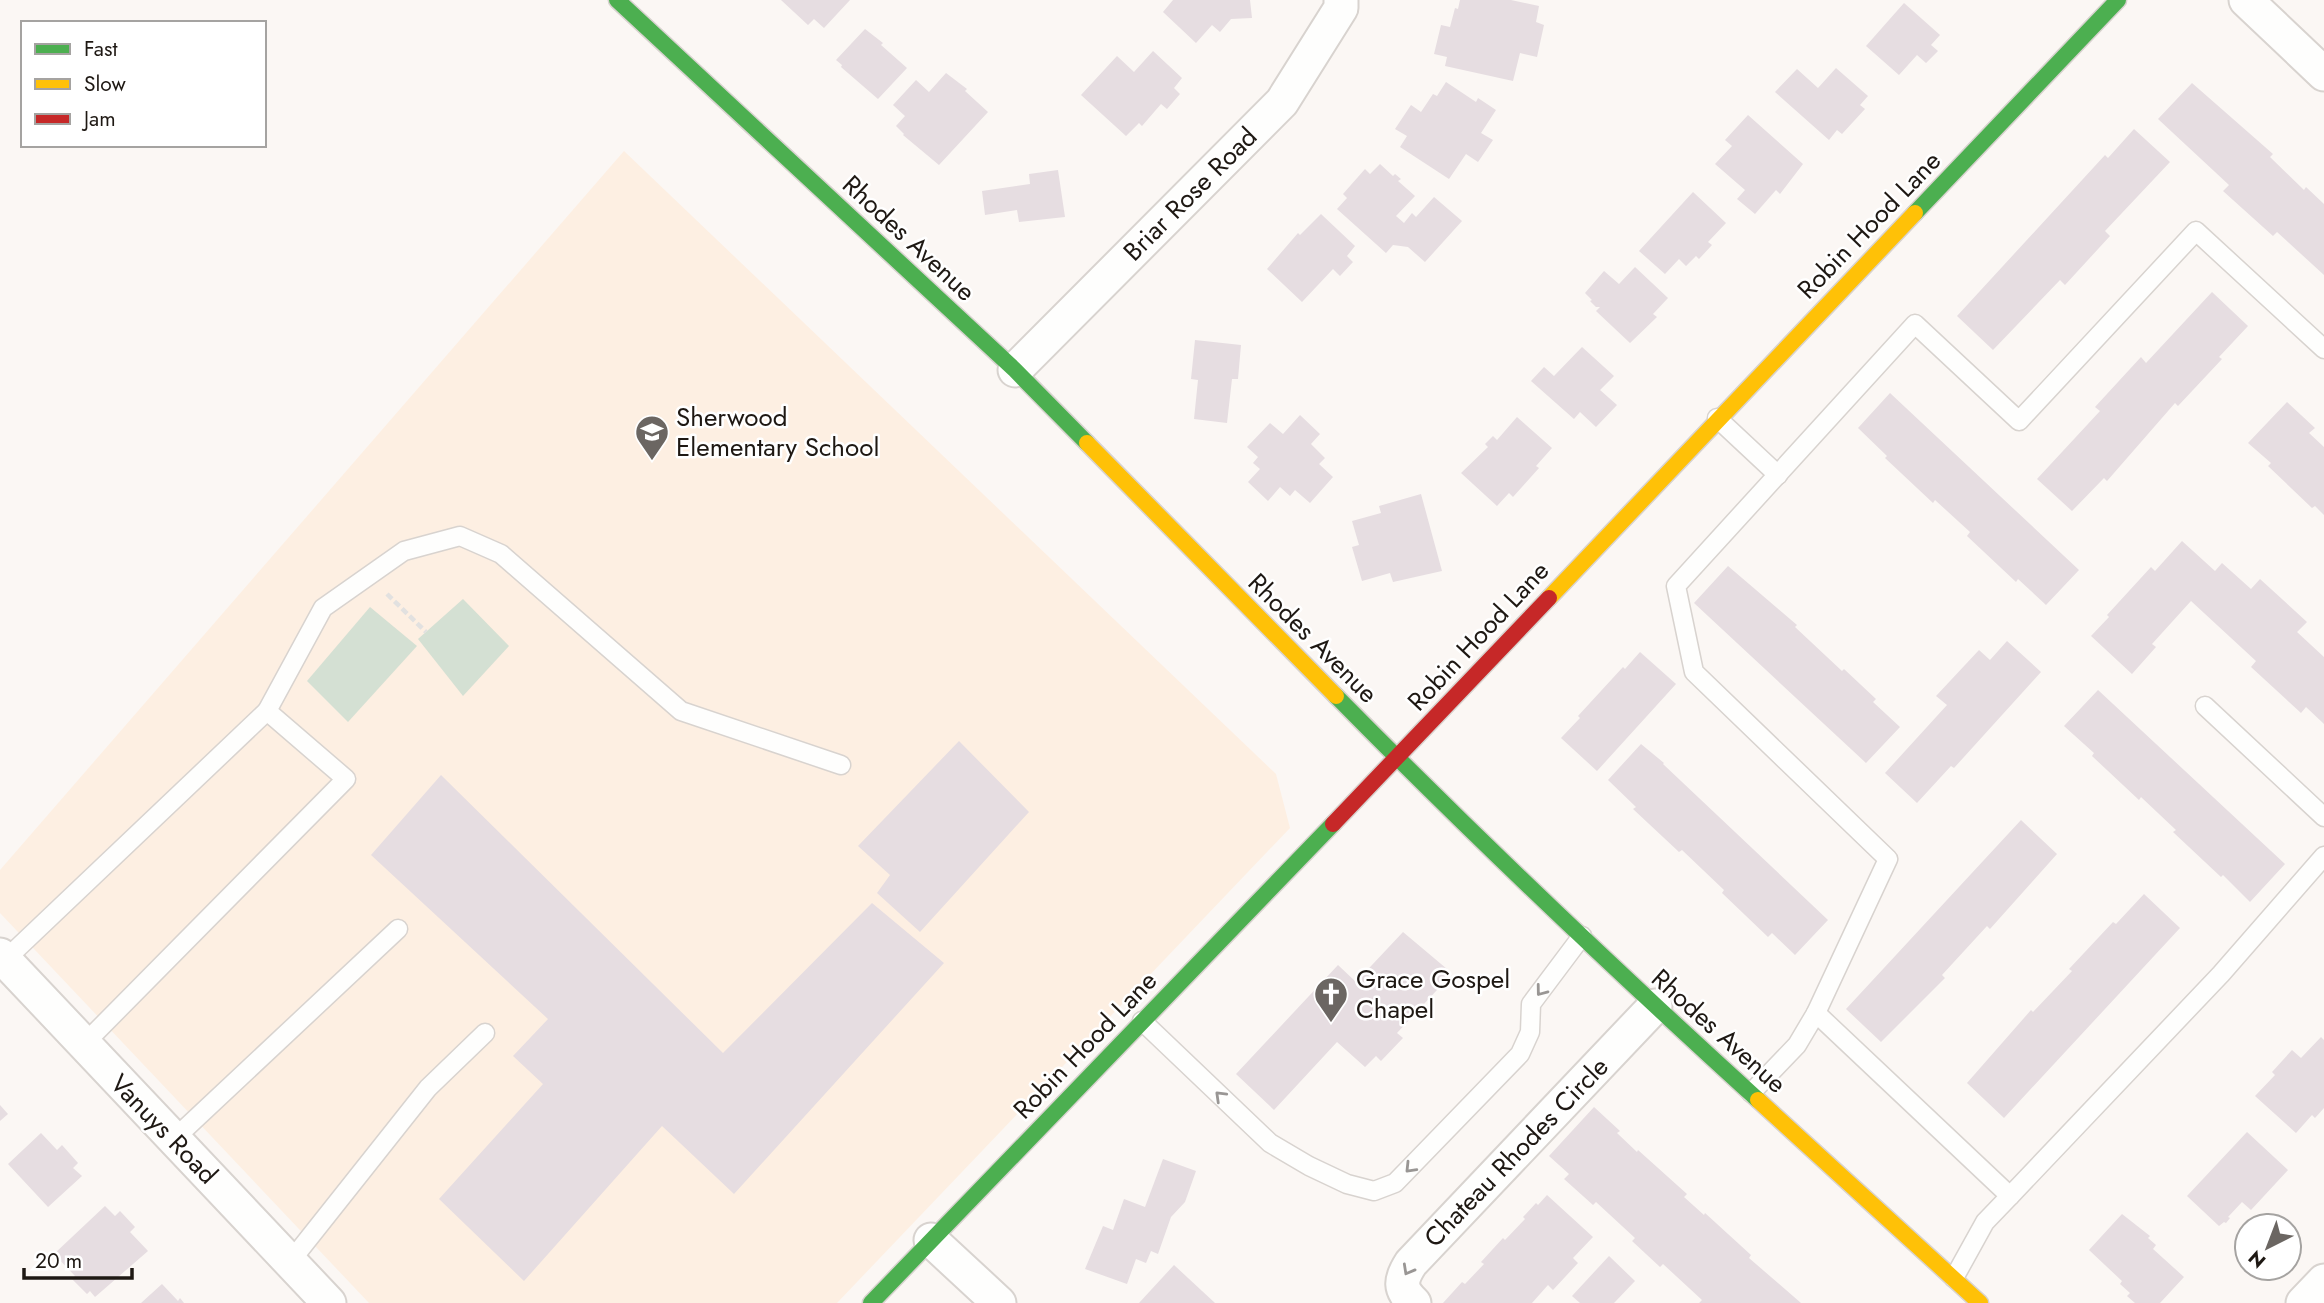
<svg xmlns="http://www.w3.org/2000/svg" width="2324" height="1303" viewBox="0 0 2324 1303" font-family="Jost,sans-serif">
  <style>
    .built { fill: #fdefe2 }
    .green { fill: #d4e0d3 }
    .building { fill: #e6dde1 }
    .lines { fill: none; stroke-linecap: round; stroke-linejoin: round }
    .lane-casing { stroke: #d8d3cf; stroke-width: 21 }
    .street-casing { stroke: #d8d3cf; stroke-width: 37 }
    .fast-casing { stroke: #d8d3cf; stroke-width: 19 }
    .slow-casing { stroke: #d8d3cf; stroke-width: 19 }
    .jam-casing { stroke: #d8d3cf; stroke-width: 19 }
    .path { stroke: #e2e1e0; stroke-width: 4.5; stroke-dasharray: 7 3.5; stroke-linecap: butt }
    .lane { stroke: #fefefd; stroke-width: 18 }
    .street { stroke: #fefefd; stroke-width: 33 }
    .fast { stroke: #4caf50; stroke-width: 16 }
    .slow { stroke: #ffc107; stroke-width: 16 }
    .jam { stroke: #c62828; stroke-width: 16 }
    .oneway { stroke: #999694 }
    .labels { text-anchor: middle; stroke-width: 5; stroke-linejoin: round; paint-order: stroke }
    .street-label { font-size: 26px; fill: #1e1813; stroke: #fff }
    .poi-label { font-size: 26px; fill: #1e1813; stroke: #fff; text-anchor: start }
  </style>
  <rect width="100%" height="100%" fill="#fbf7f4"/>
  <polygon class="built" points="624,151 1276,774 1290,828 837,1303 369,1303 0,913 0,870"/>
  <g class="green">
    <polygon points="463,599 509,646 463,696 418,639"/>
    <polygon points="370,607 417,646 348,722 307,681"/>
  </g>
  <g class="building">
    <polygon points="781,0 850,0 824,28 814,19 808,25"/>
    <polygon points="1173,0 1250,0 1252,18 1231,19 1220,32 1212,25 1196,43 1163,12"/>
    <polygon points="1460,0 1511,0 1539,6 1536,22 1544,25 1537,57 1520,53 1513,81 1445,66 1447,57 1434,54 1441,25 1450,27 1455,8 1458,9"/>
    <polygon points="1904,3 1940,35 1931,45 1938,51 1926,63 1917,55 1899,75 1866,46"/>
    <polygon points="865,29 883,43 881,45 907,68 878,99 841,67 842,65 836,60"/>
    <polygon points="1153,51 1182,78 1174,88 1180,94 1167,109 1161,104 1142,126 1139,123 1126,136 1081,95 1117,56 1134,72"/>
    <polygon points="1836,68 1868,96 1860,105 1865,109 1842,134 1837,130 1829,140 1775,92 1797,69 1818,88"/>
    <polygon points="946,73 967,89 965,91 988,112 939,165 903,135 904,134 896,126 905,116 893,105 916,80 929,92"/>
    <polygon points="1446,82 1476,102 1478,98 1496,110 1481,133 1493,140 1478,162 1466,154 1449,179 1400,147 1407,136 1395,129 1411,105 1421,112 1433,94 1437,96"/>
    <polygon points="2192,83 2273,154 2270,157 2304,190 2306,187 2324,204 2324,275 2277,232 2273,236 2223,191 2229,185 2158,119"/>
    <polygon points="1748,115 1803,164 1780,194 1776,190 1755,214 1737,199 1745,190 1715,164 1732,146 1725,140"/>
    <polygon points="2134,129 2170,162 2105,231 2110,236 2065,285 2060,280 1993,350 1957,316 2105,155 2108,158"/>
    <polygon points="1380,164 1393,176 1395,174 1401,179 1398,181 1415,196 1396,216 1404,223 1412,213 1416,217 1434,197 1462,221 1425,262 1408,247 1393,245 1386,253 1337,209 1347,198 1343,194 1365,169 1370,174"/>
    <polygon points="1058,170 1065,217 1019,222 1017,210 985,215 982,191 1030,184 1029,174"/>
    <polygon points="1693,192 1726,223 1708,242 1712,245 1699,259 1696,256 1686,266 1679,259 1665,274 1639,251"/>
    <polygon points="1321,214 1355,246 1347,256 1353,262 1340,276 1333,269 1302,302 1267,269 1298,233 1300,235"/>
    <polygon points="1635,267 1668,298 1653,314 1657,317 1630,343 1596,311 1600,307 1596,307 1590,301 1592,300 1585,293 1604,271 1619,284"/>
    <polygon points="2212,292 2248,326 2219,357 2222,359 2178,406 2175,403 2107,481 2104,478 2072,511 2037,479 2100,411 2095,407 2141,357 2146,363"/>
    <polygon points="1195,340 1241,345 1238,379 1232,379 1227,423 1194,419 1198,380 1191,379"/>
    <polygon points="1582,347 1614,376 1600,390 1617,405 1596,427 1580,412 1574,419 1531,381 1544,367 1554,376"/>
    <polygon points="1890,393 2079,570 2046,605 2018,579 2016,582 1967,536 1970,532 1935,500 1933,503 1885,458 1887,456 1858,428"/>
    <polygon points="2287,402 2315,428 2309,433 2324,447 2324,515 2315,506 2312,508 2268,466 2271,463 2248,443"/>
    <polygon points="1300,415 1320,434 1311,444 1325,458 1319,464 1333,477 1310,503 1295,490 1290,496 1280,487 1268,501 1248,482 1260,469 1253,463 1258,457 1247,447 1270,423 1283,434"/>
    <polygon points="1517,417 1552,448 1536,466 1539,468 1513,497 1509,493 1497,506 1461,473 1488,447 1485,444 1493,436 1497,440"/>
    <polygon points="1421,494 1442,571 1393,582 1390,573 1362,581 1352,547 1359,545 1352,521 1381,513 1379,506"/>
    <polygon points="2182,541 2215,571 2222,563 2251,589 2260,579 2307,622 2297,632 2324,657 2324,724 2306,707 2301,713 2251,667 2256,661 2191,601 2152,644 2156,647 2132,674 2091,636 2109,617 2107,615 2151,567 2155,571"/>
    <polygon points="1728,566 1797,625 1795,627 1842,671 1844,669 1876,699 1873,702 1900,727 1866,763 1694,603"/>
    <polygon points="2007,641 2041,672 1954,768 1951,766 1917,803 1885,773 1947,705 1936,696 1979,650 1990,660"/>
    <polygon points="1640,652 1676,684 1597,771 1561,738 1580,718 1578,716 1623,667 1625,669"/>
    <polygon points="2098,690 2285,864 2250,902 2223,875 2221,877 2173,832 2176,830 2141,797 2139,800 2092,756 2094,753 2064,726"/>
    <polygon points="959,741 1029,812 920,932 877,893 890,875 858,846"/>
    <polygon points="1641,744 1664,763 1663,764 1828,920 1795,955 1772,933 1768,937 1722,893 1724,890 1682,850 1679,852 1633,809 1636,807 1608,780"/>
    <polygon points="441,775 723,1053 872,903 944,963 734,1194 662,1126 524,1281 439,1199 543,1084 513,1056 548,1019 371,855"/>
    <polygon points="2021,820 2057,854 1990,929 1987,926 1942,975 1945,978 1881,1042 1846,1009"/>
    <polygon points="2144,894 2180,928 2004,1118 1967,1083 2031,1010 2033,1012 2072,971 2069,969 2113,922 2116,924"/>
    <polygon points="1403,932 1447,969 1450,976 1397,1033 1403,1038 1381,1061 1376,1056 1365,1067 1337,1042 1274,1110 1236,1074 1338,965 1356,982"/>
    <polygon points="2321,1037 2324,1040 2324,1108 2315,1118 2312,1115 2296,1133 2255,1096 2275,1075 2272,1072 2292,1050 2301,1058"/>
    <polygon points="0,1105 8,1114 0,1121"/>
    <polygon points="1594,1107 1620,1131 1617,1133 1637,1152 1638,1150 1687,1194 1684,1197 1704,1215 1705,1213 1751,1255 1749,1258 1801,1303 1699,1303 1702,1300 1663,1264 1660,1267 1632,1241 1635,1238 1596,1202 1593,1205 1564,1179 1569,1174 1549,1156"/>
    <polygon points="2247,1132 2288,1170 2251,1210 2242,1202 2228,1217 2230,1218 2226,1223 2224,1222 2219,1226 2187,1196"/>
    <polygon points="41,1133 57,1150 62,1145 78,1163 73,1168 82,1176 48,1207 8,1164"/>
    <polygon points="1163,1159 1196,1171 1185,1202 1171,1217 1158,1254 1151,1251 1146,1263 1136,1259 1127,1284 1085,1269 1103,1226 1113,1230 1124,1199 1145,1207"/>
    <polygon points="1547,1195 1593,1237 1573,1258 1578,1263 1553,1290 1548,1285 1532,1303 1443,1303 1462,1282 1465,1284 1484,1264 1481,1262 1503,1238 1505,1240 1525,1219 1523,1217 1536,1203 1538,1205"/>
    <polygon points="105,1206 115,1216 120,1211 135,1227 130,1232 148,1251 95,1297 90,1291 87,1294 72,1279 75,1276 54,1254"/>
    <polygon points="2122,1214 2150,1236 2148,1238 2156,1245 2153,1249 2184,1277 2160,1303 2135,1303 2127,1296 2130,1293 2120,1284 2122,1281 2089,1250"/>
    <polygon points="1609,1256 1635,1281 1614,1303 1580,1303 1572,1296"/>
    <polygon points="1174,1265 1215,1303 1139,1303"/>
    <polygon points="162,1284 178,1301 180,1298 184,1303 141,1303"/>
  </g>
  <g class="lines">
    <g class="lane-casing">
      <g id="lane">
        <polyline points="1717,418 1778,475"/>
        <polyline points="2205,706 2324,817"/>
        <polyline points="267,711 323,608 404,551 460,536 501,554 681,711 841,765"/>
        <polyline points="5,960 267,711 346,779 84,1044"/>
        <polyline points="1816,1013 2010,1196 1985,1222 1954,1278"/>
        <polyline points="1142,1021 1270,1143 1309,1166 1347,1184 1374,1191 1395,1183 1520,1054 1530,1032 1531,1004 1582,936"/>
        <polyline points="1751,1093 1797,1045 1816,1013 1888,859 1694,672 1676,586 1915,324 2019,421 2196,231 2324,349"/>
        <polyline points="174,1139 398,929"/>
        <polyline points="2010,1196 2221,974 2324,856"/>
        <polyline points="290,1262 428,1088 485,1033"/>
      </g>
    </g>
    <g class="street-casing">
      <g id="street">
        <polyline points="2246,0 2324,74"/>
        <polyline points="1015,370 1282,102 1341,8 1341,0"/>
        <polyline points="0,955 329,1303"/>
        <polyline points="931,1240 999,1303"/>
        <path d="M1414,1303C1399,1289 1400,1280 1411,1263L1655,1006"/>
        <polyline points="2303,1303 2324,1281"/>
      </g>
    </g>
    <g class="fast-casing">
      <g id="fast">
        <polyline points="617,0 1015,370 1087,443"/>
        <polyline points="1915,213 2118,0"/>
        <path d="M1336,696C1473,835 1614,969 1758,1100"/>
        <polyline points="871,1303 1333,824"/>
      </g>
    </g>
    <g class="slow-casing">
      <g id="slow">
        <polyline points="1087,443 1336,696"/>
        <polyline points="1549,598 1915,213"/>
        <polyline points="1758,1100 1980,1303"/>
      </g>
    </g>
    <g class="jam-casing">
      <polyline id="jam" points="1333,824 1549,598"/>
    </g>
    <polyline class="path" points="387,594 426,632"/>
    <use href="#lane" class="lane"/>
    <use href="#street" class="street"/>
    <use href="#fast" class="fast"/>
    <use href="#slow" class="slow"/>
    <use href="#jam" class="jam"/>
  </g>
  <defs><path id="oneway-chevron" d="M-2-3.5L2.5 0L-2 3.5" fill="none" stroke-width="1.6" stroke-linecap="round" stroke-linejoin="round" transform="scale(1.75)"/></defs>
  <g class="oneway">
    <use href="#oneway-chevron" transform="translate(1541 991) rotate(127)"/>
    <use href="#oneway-chevron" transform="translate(1220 1096) rotate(-136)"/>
    <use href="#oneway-chevron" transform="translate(1410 1168) rotate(134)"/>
    <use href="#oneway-chevron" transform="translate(1408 1270) rotate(119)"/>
  </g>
  <defs>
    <g id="school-pin" transform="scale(1.75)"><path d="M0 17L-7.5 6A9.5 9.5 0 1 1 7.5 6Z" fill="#6b6662" stroke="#fff"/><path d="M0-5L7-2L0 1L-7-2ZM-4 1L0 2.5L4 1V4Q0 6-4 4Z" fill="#fff"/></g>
    <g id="church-pin" transform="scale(1.75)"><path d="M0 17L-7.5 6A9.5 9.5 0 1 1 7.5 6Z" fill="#6b6662" stroke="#fff"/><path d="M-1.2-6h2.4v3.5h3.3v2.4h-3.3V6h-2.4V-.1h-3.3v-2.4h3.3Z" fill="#fff"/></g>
  </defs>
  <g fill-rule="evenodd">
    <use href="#school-pin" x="652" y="432"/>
    <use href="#church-pin" x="1331" y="994"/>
  </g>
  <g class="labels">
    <g class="street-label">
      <text transform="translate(1190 194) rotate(-45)" y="9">Briar Rose Road</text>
      <text transform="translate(1869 225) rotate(-46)" y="9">Robin Hood Lane</text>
      <text transform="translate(909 238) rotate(43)" y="9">Rhodes Avenue</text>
      <text transform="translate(1478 636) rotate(-47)" y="9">Robin Hood Lane</text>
      <text transform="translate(1313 638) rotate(45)" y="9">Rhodes Avenue</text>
      <text transform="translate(1719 1031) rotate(42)" y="9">Rhodes Avenue</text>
      <text transform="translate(1085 1045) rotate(-46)" y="9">Robin Hood Lane</text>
      <text transform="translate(164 1129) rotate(46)" y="9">Vanuys Road</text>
      <text transform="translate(1516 1152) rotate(-46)" y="9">Chateau Rhodes Circle</text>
    </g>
    <g class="poi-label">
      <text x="676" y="426">Sherwood<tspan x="676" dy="30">Elementary School</tspan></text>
      <text x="1356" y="988">Grace Gospel<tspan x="1356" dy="30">Chapel</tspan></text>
    </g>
  </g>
  <rect x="21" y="21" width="245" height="126" fill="#ffffff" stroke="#a5a3a1" stroke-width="2"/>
  <rect x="35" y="44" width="35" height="10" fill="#4caf50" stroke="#a5a3a1" stroke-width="2"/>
  <text x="84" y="56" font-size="21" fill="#1e1813">Fast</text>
  <rect x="35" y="79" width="35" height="10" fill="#ffc107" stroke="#a5a3a1" stroke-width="2"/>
  <text x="84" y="91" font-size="21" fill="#1e1813">Slow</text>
  <rect x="35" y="114" width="35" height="10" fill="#c62828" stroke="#a5a3a1" stroke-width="2"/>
  <text x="84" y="126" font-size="21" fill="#1e1813">Jam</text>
  <g transform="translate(2268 1247) rotate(222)"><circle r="33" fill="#ffffff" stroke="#a5a3a1" stroke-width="2"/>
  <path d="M0-5L12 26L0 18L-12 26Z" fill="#6b6662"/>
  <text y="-10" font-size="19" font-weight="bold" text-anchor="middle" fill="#1e1813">N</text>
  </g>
  <path d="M24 1268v10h108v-10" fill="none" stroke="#1e1813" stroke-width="3.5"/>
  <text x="35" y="1268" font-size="21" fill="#1e1813" stroke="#ffffff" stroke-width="5" paint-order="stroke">20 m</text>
</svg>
